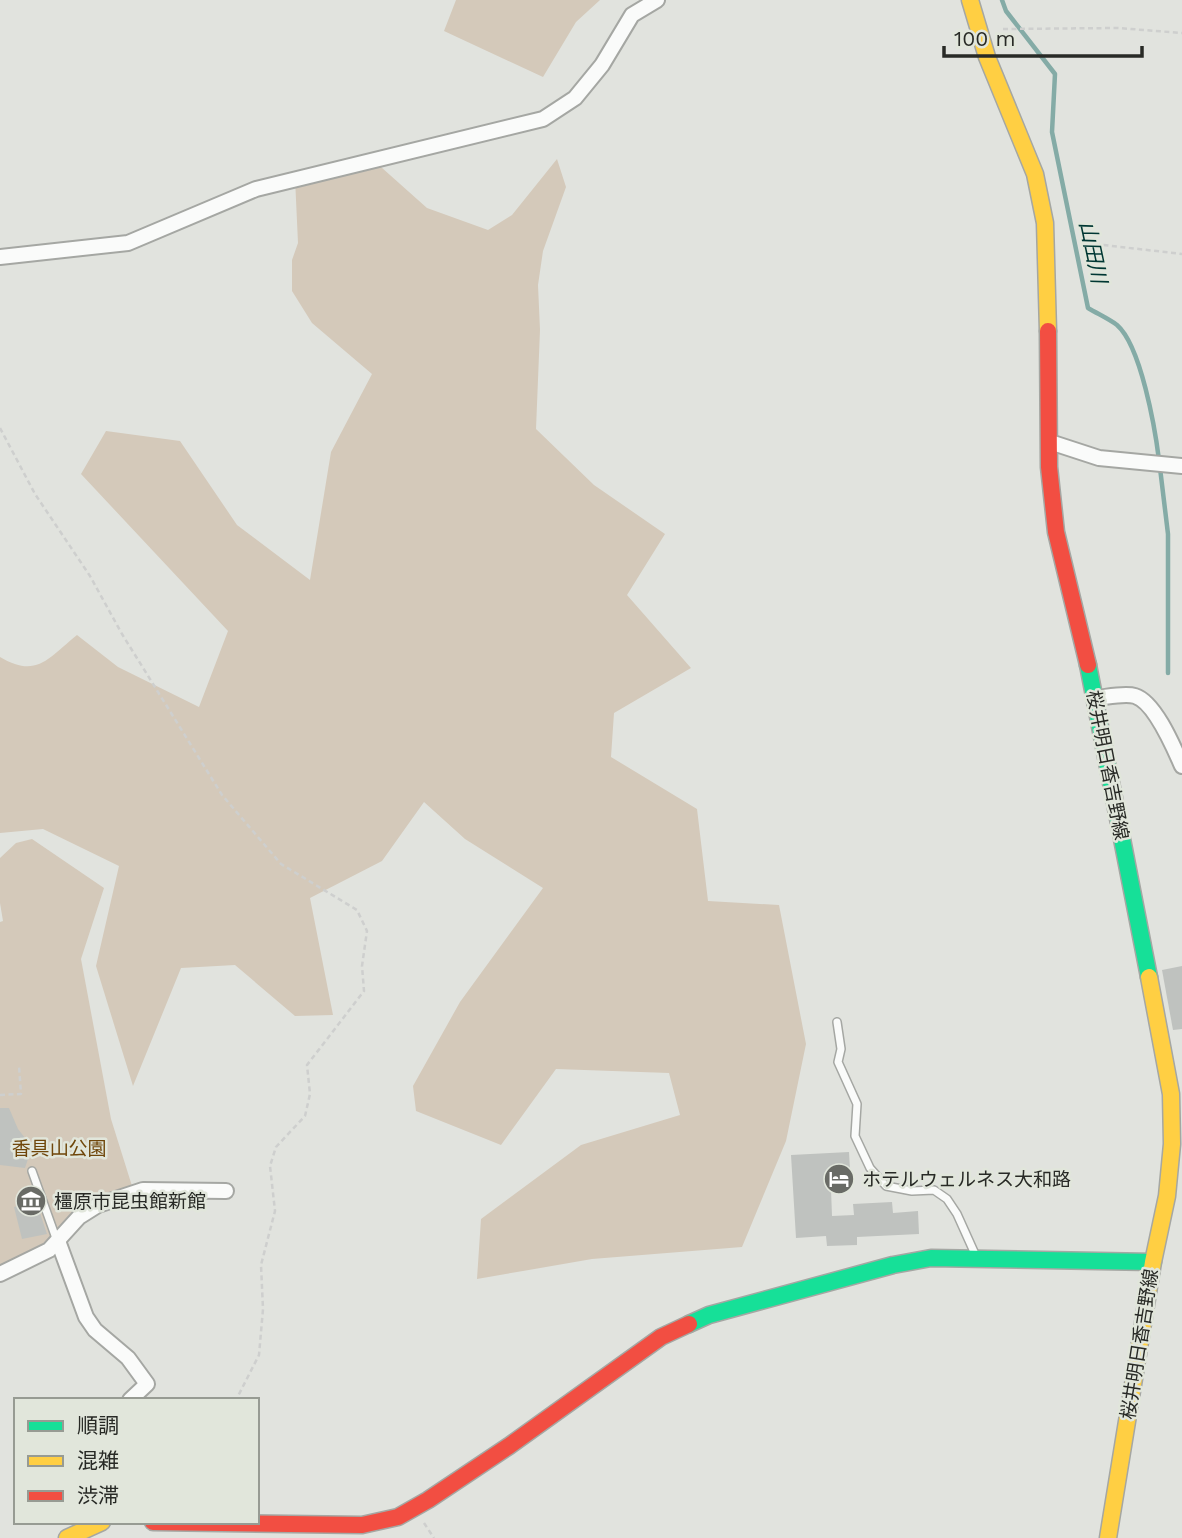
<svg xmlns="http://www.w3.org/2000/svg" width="1182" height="1538" viewBox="0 0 1182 1538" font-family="'Work Sans','Noto Sans JP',sans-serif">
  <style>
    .green { fill: #d4c9ba }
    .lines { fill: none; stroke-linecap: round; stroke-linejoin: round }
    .stream { stroke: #84aba6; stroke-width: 4.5 }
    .building { fill: #bfc2bf }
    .lane-casing { stroke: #a5a7a3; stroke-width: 10 }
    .street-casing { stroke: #a5a7a3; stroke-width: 18 }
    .fast-casing { stroke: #a5a7a3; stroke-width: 19 }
    .slow-casing { stroke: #a5a7a3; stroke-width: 19 }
    .jam-casing { stroke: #a5a7a3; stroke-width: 19 }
    .path { stroke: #cecfce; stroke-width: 2.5; stroke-dasharray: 5 3.5; stroke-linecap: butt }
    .lane { stroke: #fafbfa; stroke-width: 7 }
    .street { stroke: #fafbfa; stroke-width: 14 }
    .fast { stroke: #16e098; stroke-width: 16 }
    .slow { stroke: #ffcf43; stroke-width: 16 }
    .jam { stroke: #f24e42; stroke-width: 16 }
    .labels { text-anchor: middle; stroke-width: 5; stroke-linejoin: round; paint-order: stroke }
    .street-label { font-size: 19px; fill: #282a26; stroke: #e1e6db }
    .park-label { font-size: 19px; fill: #6f460a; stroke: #e1e6db }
    .poi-label { font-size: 19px; fill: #282a26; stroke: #e1e6db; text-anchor: start }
    .water-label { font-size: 21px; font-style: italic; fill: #003733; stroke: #e1e6db }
  </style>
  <rect width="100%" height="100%" fill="#e1e3de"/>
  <g class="green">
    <polygon points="456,0 600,0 576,22 543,77 444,31"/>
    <path d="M372,159L427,208L488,230L512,215L557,159L566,187L543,251L538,285L540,330L536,429L594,485L665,534L627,595L691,668L614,713L611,757L697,809L708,901L779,905L806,1044L786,1141L742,1247L592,1259L477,1279L481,1219L581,1145L680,1115L669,1073L556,1069L501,1145L416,1111L413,1086L460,1002L543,888L465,839L424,802L382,861L310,898L333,1015L295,1016L235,965L181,968L133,1086L96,966L119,866L43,829L0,833V657C37,679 48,658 77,635L118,667L199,707L228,631L81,474L106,431L180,441L237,525L310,580L331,452L372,374L312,323L292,291V260L298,243L295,178Z"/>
    <polygon points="32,839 104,888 81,959 111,1119 132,1186 78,1204 43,1248 0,1266 0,922 3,921 0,903 0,858 16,843"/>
  </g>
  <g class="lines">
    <g class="stream">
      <path d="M1002,0L1006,11L1055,74L1052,132L1088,308C1098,314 1109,319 1117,325C1141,346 1155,428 1159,460"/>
      <polyline points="1160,468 1168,534 1168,673"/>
    </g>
  </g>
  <g class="building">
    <polygon points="1182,966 1182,1029 1173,1030 1162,970"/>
    <polygon points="0,1108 9,1108 18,1129 32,1147 25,1168 0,1165"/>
    <polygon points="849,1152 851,1187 831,1189 832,1216 854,1215 853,1204 892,1202 893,1213 918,1211 919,1234 857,1237 857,1245 827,1246 826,1236 796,1238 791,1155"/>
    <polygon points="36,1201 47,1234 22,1239 14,1207"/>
  </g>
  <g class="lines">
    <g class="lane-casing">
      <g id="lane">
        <polyline points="837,1022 841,1049 838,1062 857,1104 855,1136 870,1168 886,1186 912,1191 934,1190 947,1199 957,1214 975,1254"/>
        <polyline points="32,1171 57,1241"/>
      </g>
    </g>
    <g class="street-casing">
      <g id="street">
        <polyline points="0,257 128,243 256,189 543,119 575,98 602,65 632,15 657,0"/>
        <polyline points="1050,442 1099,458 1182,466"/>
        <path d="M1096,698C1107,697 1125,693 1135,696C1155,702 1174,748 1182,766"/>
        <polyline points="58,1241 86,1317 95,1330 128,1358 147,1384 130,1400"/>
        <polyline points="0,1274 49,1250 79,1217 98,1205 143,1190 226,1191"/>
      </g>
    </g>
    <g class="fast-casing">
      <g id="fast">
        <polyline points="1088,665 1149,977"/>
        <polyline points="689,1324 709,1315 893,1265 931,1258 1153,1262"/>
      </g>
    </g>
    <g class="slow-casing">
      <g id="slow">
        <polyline points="970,0 987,57 1035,174 1045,223 1048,331"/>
        <polyline points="67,1538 102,1522"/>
        <polyline points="1108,1538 1153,1262 1167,1196 1172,1144 1171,1094 1149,977"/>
      </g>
    </g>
    <g class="jam-casing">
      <g id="jam">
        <polyline points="1048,331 1049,467 1056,532 1088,665"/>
        <polyline points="153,1522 362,1525 398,1517 428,1500 509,1446 661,1337 689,1324"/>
      </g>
    </g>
    <g class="path">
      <polyline points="1003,29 1118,28 1182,33"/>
      <polyline points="1095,244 1182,254"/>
      <polyline points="0,428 35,494 90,576 122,634 222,795 281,864 357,910 367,931 362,966 364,991 307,1065 310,1094 305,1116 276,1147 270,1166 275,1211 261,1265 263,1309 259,1355 236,1400"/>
      <polyline points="0,1095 21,1094 19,1066"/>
      <polyline points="424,1523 434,1538"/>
    </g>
    <use href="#lane" class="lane"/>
    <use href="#street" class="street"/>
    <use href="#fast" class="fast"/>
    <use href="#slow" class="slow"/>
    <use href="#jam" class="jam"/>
  </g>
  <defs>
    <g id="hotel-disc" transform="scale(1.575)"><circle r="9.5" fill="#696b66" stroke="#e1e6db"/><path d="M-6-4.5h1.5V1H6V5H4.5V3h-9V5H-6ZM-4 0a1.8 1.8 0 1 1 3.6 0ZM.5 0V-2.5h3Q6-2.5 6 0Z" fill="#fff"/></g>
    <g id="museum-disc" transform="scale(1.575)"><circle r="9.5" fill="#696b66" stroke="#e1e6db"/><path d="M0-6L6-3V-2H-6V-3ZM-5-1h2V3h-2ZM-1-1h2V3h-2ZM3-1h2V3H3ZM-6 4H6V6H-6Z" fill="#fff"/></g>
  </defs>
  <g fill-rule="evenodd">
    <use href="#hotel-disc" x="839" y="1179"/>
    <use href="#museum-disc" x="31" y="1201"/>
  </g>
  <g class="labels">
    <g class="street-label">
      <text transform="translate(1108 765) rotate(79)" y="7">桜井明日香吉野線</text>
      <text transform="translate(1139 1344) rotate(-81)" y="7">桜井明日香吉野線</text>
    </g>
    <g class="park-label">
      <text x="59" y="1155">香具山公園</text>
    </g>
    <g class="poi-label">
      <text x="862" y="1186">ホテルウェルネス大和路</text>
      <text x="54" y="1208">橿原市昆虫館新館</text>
    </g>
    <g class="water-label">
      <text transform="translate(1093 252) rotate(78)" y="7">山田川</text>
    </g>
  </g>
  <rect x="14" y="1398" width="245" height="126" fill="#e1e6db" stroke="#979b93" stroke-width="2"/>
  <rect x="28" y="1421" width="35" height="10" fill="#16e098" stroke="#979b93" stroke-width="2"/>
  <text x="77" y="1433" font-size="21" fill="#282a26">順調</text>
  <rect x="28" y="1456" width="35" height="10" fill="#ffcf43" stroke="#979b93" stroke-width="2"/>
  <text x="77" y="1468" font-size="21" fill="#282a26">混雑</text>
  <rect x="28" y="1491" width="35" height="10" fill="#f24e42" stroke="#979b93" stroke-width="2"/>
  <text x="77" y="1503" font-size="21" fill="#282a26">渋滞</text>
  <path d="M944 46v10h198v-10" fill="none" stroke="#282a26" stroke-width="3.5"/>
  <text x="954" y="46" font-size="21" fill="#282a26" stroke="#e1e6db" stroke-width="5" paint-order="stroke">100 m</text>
</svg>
